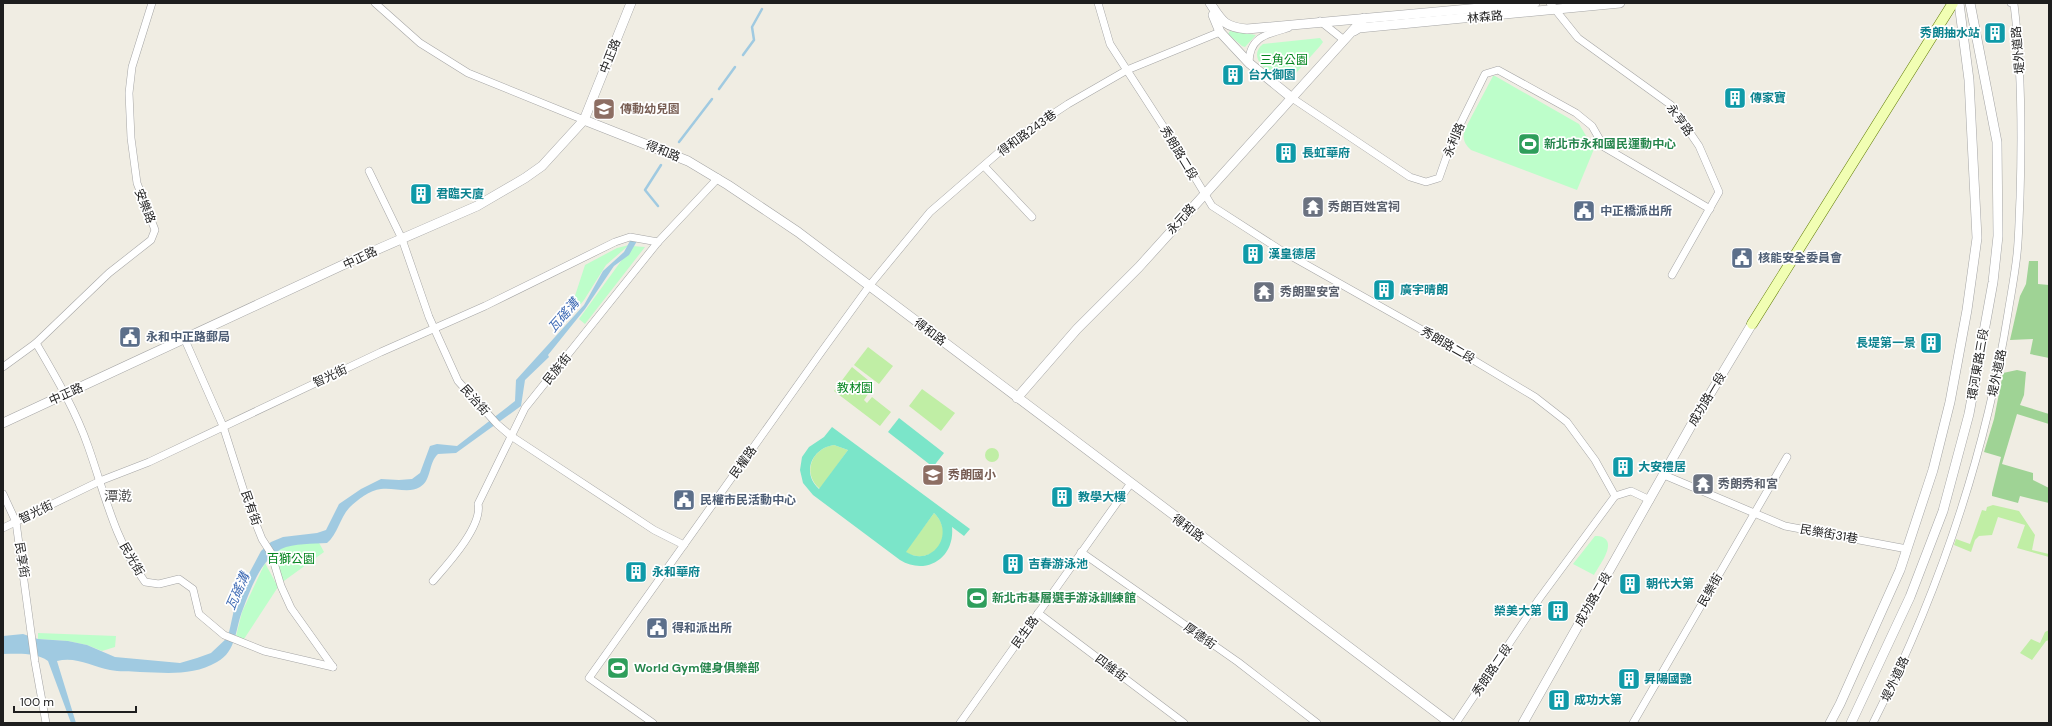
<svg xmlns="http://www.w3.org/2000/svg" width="2052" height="726" viewBox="0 0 2052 726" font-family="'DM Sans','Noto Sans TC',sans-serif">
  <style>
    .grass { fill: #c0eea5 }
    .forest { fill: #9fd395 }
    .park { fill: #bdfeca }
    .pitch { fill: #7be5c9; fill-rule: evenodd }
    .water { fill: #a0cae1 }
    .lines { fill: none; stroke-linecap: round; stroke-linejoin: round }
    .stream { stroke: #a0cae1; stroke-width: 2.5 }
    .minor-casing { stroke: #a5a5a5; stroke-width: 8 }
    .tertiary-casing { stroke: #a5a5a5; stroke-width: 10 }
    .secondary-casing { stroke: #5e7a00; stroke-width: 11 }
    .minor { stroke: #fff; stroke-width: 7 }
    .tertiary { stroke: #fff; stroke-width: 9 }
    .secondary { stroke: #f1feb3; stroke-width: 10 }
    .labels { text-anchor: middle; stroke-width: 3.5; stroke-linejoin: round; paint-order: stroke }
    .street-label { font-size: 12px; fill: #1e1e1e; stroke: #fff }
    .culture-label { font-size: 12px; font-weight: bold; fill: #0d838f; stroke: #fff; text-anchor: start }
    .park-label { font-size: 12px; fill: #03851e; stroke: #fff }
    .education-label { font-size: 12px; font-weight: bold; fill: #785e54; stroke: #fff; text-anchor: start }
    .leisure-label { font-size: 12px; font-weight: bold; fill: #27864d; stroke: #fff; text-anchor: start }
    .worship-label { font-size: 12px; font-weight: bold; fill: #5b616d; stroke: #fff; text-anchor: start }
    .service-label { font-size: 12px; font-weight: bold; fill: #4e5e75; stroke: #fff; text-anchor: start }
    .water-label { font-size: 13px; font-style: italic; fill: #436eb6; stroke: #fff }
    .quarter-label { font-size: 14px; fill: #515151; stroke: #fff }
  </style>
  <rect width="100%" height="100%" fill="#f0ede3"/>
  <g class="grass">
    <polygon points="868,347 893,366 879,384 854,365"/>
    <polygon points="852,367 874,385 864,400 867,403 872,397 891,412 880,426 834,391"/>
    <polygon points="922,389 955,413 941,431 909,406"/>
    <path d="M834,445L848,450L820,489C801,473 812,448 834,445Z"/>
    <circle cx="992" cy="455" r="7"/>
    <polygon points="1993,505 2019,511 2035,535 2032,550 2049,554 2049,557 2017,548 2025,525 1998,517 1992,535 1979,536 1975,540 1971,552 1954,545 1956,539 1970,544 1982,510 1986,511 1987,507"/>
    <path d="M934,513C957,535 933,568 905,552Z"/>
    <polygon points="2049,630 2049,640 2046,641 2032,660 2020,653 2031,639 2040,643 2045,632"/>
  </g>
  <g class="forest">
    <polygon points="2029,261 2038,261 2038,284 2049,285 2049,358 2030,354 2033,339 2010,340 2020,296 2026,284"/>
    <polygon points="2017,370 2026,372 2024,395 2020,405 2049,414 2049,424 2017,414 2002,464 2033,473 2033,480 2049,488 2049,503 2020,496 2018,503 1992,496 1992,493 2001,457 1984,452 1994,419 2003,373"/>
  </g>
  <g class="park">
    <polygon points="1230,31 1256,35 1245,47 1242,46 1228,34"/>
    <path d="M1320,38L1323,42L1320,46L1297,72L1287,80C1272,78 1245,58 1263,44Z"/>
    <path d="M1493,76H1495L1579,124L1594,149L1577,190L1471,150C1464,144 1462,138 1465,129Z"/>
    <polygon points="629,245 606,265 584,300 572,315 572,305 585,265 617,248"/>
    <polygon points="632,246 645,247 585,324 579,319"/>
    <path d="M1595,536C1598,536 1601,536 1604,538C1616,545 1598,567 1594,575L1573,564Z"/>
    <polygon points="317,539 324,552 281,583 269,552 296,541"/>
    <polygon points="265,563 278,587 244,639 236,636 242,612"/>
    <polygon points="38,633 116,636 115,647 102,651 87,645 68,641 38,639"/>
  </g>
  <g class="pitch">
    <polygon points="899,418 944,453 933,467 888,432"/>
    <path d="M832,427L970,529L964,536L952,527C955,558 926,576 900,560L813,495L803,483L800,470L802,457L809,447L824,437ZM834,445L848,450L819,489C801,473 812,448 834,445ZM934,513C956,534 932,568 906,552Z"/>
  </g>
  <path class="water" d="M631,239L637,241L629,255L614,266L585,309L548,355L549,357L525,380L521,406L456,453L438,454C428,463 432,480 420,487C409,494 393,487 381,489C370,490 357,500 350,507C340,517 338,534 327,543C313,544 294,543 281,549C261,560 251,588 243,609C235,628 237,651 217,662C193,676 167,673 140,672C130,671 119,672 110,670C92,666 75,656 57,661L76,723H71L48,661C35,652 19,654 3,654V636L23,634L38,639L68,641L87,645L115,657L180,663L197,658L211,653L228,637L237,596L261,551L271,542L283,537L317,533L326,530L339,504L361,489L381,479L399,480L412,479L420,473L430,446L437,444L457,446L515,401L516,380L584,305L603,271L624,252Z"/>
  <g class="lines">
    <g class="stream">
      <polyline points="743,55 754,40 752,27 762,9"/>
      <polyline points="719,89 735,67"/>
      <polyline points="679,142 712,99"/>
      <polyline points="658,206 645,190 661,165"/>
    </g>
    <g class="minor-casing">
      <g id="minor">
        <polyline points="375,3 420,43 468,73 584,120"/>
        <polyline points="1098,3 1110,44 1176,146 1212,206 1282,251 1440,340 1535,397 1567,422 1595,460 1615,496 1539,599 1456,723"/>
        <polyline points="1550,3 1578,38 1671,105 1699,146 1719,192 1672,275"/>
        <polyline points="1320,21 1344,40"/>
        <path d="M1249,63C1249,37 1267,34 1288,28"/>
        <polyline points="1292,98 1410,177 1426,182 1439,178 1452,141 1485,74 1498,70 1576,113 1592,126 1604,147 1710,209"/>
        <polyline points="984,166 1032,217"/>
        <polyline points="369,171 402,239 429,317 458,381 497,424 511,436 654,530 684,545"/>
        <polyline points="185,340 223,426 248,504 262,539 271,553 281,586 291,608 333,667"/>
        <path d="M36,343C55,376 75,409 88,446C105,494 114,539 145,582L159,584L179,579L193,589L199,614L224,635L264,651L333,667"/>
        <polyline points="3,367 36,343 109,273 151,240 155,230 137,183 131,138 129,93 132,67 152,3"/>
        <polyline points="1664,475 1785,526 1907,549"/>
        <polyline points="3,494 16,522 35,662 46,723"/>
        <polyline points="1615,496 1631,491 1650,500"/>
        <polyline points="3,528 100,481 149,462 381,352 485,306 615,242 630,237 658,242"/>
        <polyline points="1081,552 1238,662 1317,723"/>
        <path d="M433,581C447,565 483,526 478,504L525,408L658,242L718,178"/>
        <polyline points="1038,613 1184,723"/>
        <polyline points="653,723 589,678 822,351 870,285 930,212 1012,141 1068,104 1127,70 1220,32"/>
        <polyline points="960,723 1131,483"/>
        <polyline points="1633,723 1787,457"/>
        <path d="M1873,723C1939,592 1985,458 2008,313C2011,294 2015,274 2017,254C2019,236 2019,217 2020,198C2022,133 2022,69 2014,4L2011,3"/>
      </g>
    </g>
    <g class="tertiary-casing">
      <g id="tertiary">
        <path d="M1210,3C1222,21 1224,27 1247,29L1535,3"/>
        <polyline points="1213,15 1220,32 1249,63 1292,98"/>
        <polyline points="1354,31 1359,28 1620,3"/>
        <polyline points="584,120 688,161 728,185 798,232 1450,723"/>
        <polyline points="1017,398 1077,329 1139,267 1364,18"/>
        <polyline points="3,423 360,257 477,206 525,178 542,166 584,120 631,3"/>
        <polyline points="1523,723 1692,424 1752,324"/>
        <polyline points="1830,723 1840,704 1900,570 1933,470 1950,402 1967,310 1977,238 1969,80 1959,3"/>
        <polyline points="1851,723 1910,597 1943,511 1969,414 1993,282 1998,236 1997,142 1970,3"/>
      </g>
    </g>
    <g class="secondary-casing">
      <polyline id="secondary" points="1752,324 1953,3"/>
    </g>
    <use href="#minor" class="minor"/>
    <use href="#tertiary" class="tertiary"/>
    <use href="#secondary" class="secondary"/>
  </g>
  <defs>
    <g id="building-square" transform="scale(1.15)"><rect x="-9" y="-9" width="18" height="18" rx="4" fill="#0f9aa8" stroke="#fff"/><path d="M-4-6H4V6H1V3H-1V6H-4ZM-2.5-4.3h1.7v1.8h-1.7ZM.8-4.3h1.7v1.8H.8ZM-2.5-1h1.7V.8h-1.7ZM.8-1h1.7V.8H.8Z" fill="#fff"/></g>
    <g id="school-square" transform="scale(1.15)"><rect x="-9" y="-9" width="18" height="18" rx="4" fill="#8d6e63" stroke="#fff"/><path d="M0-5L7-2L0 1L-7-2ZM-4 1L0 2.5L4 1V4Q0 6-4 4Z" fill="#fff"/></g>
    <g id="stadium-square" transform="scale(1.15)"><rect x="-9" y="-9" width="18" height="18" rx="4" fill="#2e9e5b" stroke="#fff"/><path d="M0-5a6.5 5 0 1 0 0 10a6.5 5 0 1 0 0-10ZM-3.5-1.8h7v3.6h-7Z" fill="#fff"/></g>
    <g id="temple-square" transform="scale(1.15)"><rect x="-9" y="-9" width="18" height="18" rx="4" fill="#6b7280" stroke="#fff"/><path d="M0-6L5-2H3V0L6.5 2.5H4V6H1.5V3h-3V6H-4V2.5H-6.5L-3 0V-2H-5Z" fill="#fff"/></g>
    <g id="civic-square" transform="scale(1.15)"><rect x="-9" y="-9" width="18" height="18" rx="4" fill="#5c6f8a" stroke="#fff"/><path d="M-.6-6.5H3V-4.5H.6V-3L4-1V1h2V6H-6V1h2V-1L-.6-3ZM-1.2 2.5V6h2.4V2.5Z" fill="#fff"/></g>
  </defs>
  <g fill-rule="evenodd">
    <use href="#building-square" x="1995" y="33"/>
    <use href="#building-square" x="1233" y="75"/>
    <use href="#building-square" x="1735" y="98"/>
    <use href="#school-square" x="604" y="109"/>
    <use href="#stadium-square" x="1529" y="144"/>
    <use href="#building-square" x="1286" y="153"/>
    <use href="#building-square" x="421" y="194"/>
    <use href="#temple-square" x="1313" y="207"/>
    <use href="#civic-square" x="1584" y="211"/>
    <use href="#building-square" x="1253" y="254"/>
    <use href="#civic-square" x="1742" y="258"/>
    <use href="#building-square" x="1384" y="290"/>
    <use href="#temple-square" x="1264" y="292"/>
    <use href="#civic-square" x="130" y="337"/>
    <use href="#building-square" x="1931" y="343"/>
    <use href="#building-square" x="1623" y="467"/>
    <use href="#school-square" x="933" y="475"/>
    <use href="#temple-square" x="1703" y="484"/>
    <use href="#building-square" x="1062" y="497"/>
    <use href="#civic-square" x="684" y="500"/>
    <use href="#building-square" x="1013" y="564"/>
    <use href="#building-square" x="636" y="572"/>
    <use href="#building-square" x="1630" y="584"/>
    <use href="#stadium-square" x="977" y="598"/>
    <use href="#building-square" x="1558" y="611"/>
    <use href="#civic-square" x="657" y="628"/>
    <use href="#stadium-square" x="618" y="668"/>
    <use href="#building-square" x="1629" y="679"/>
    <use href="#building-square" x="1559" y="700"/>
  </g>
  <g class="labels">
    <g class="street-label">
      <text transform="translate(1485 17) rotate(-5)" y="4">林森路</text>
      <text transform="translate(2018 50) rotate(-95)" y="4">堤外道路</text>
      <text transform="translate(610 56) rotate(-68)" y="4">中正路</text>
      <text transform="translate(1680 120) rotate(54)" y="4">永亨路</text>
      <text transform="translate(1027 133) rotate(-36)" y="4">得和路243巷</text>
      <text transform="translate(1454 140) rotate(-67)" y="4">永利路</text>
      <text transform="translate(663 151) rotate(22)" y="4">得和路</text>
      <text transform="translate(1179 153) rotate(59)" y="4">秀朗路二段</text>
      <text transform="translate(145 206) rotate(69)" y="4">安樂路</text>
      <text transform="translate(1181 219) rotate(-48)" y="4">永元路</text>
      <text transform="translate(360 258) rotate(-25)" y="4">中正路</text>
      <text transform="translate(930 332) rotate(37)" y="4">得和路</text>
      <text transform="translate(1448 345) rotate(30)" y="4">秀朗路二段</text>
      <text transform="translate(1978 364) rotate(-80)" y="4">環河東路三段</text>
      <text transform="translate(557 369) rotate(-51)" y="4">民族街</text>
      <text transform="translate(1997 373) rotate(-78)" y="4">堤外道路</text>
      <text transform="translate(330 376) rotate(-25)" y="4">智光街</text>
      <text transform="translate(66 394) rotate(-24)" y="4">中正路</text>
      <text transform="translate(1707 399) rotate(-59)" y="4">成功路一段</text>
      <text transform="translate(475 400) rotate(48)" y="4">民治街</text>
      <text transform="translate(743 462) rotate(-54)" y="4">民權路</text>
      <text transform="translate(251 508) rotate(71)" y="4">民有街</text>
      <text transform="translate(36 512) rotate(-26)" y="4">智光街</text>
      <text transform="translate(1188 528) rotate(37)" y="4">得和路</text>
      <text transform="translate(1829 534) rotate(10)" y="4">民樂街31巷</text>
      <text transform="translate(132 559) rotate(60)" y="4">民光街</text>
      <text transform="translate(22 560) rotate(81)" y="4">民享街</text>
      <text transform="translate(1710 590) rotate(-60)" y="4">民樂街</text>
      <text transform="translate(1593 599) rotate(-60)" y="4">成功路二段</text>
      <text transform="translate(1025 632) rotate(-54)" y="4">民生路</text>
      <text transform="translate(1200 636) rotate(35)" y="4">厚德街</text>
      <text transform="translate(1111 668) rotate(37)" y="4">四維街</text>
      <text transform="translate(1492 670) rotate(-56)" y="4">秀朗路二段</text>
      <text transform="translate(1895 679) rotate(-65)" y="4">堤外道路</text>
    </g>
    <g class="culture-label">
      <text x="1980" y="37" text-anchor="end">秀朗抽水站</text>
      <text x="1248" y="79">台大御園</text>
      <text x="1750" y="102">傳家寶</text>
      <text x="1302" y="157">長虹華府</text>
      <text x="436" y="198">君臨天廈</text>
      <text x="1268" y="258">漢皇德居</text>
      <text x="1400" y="294">廣宇晴朗</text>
      <text x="1916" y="347" text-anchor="end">長堤第一景</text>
      <text x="1638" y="471">大安禮居</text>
      <text x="1078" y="501">教學大樓</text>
      <text x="1028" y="568">吉春游泳池</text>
      <text x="652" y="576">永和華府</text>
      <text x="1646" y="588">朝代大第</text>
      <text x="1542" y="615" text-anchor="end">榮美大第</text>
      <text x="1644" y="683">昇陽國艷</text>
      <text x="1574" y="704">成功大第</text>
    </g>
    <g class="park-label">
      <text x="1284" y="64">三角公園</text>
      <text x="855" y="392">教材園</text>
      <text x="291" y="563">百獅公園</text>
    </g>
    <g class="education-label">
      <text x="620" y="113">傳動幼兒園</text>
      <text x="948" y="479">秀朗國小</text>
    </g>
    <g class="leisure-label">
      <text x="1544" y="148">新北市永和國民運動中心</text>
      <text x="992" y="602">新北市基層選手游泳訓練館</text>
      <text x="634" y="672">World Gym健身俱樂部</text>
    </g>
    <g class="worship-label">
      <text x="1328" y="211">秀朗百姓宮祠</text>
      <text x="1280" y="296">秀朗聖安宮</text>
      <text x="1718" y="488">秀朗秀和宮</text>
    </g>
    <g class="service-label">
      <text x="1600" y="215">中正橋派出所</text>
      <text x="1758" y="262">核能安全委員會</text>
      <text x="146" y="341">永和中正路郵局</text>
      <text x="700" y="504">民權市民活動中心</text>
      <text x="672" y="632">得和派出所</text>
    </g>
    <g class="water-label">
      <text transform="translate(563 315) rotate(-49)" y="5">瓦磘溝</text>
      <text transform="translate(237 591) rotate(-66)" y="5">瓦磘溝</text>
    </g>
    <g class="quarter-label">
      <text x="118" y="501">潭漧</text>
    </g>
  </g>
  <rect width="2052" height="726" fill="none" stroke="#1e1e1e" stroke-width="8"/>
  <path d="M14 706v6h122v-6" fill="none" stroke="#1e1e1e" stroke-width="2"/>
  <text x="20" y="706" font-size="12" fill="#1e1e1e" stroke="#ffffff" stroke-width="3" paint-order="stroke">100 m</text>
</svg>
